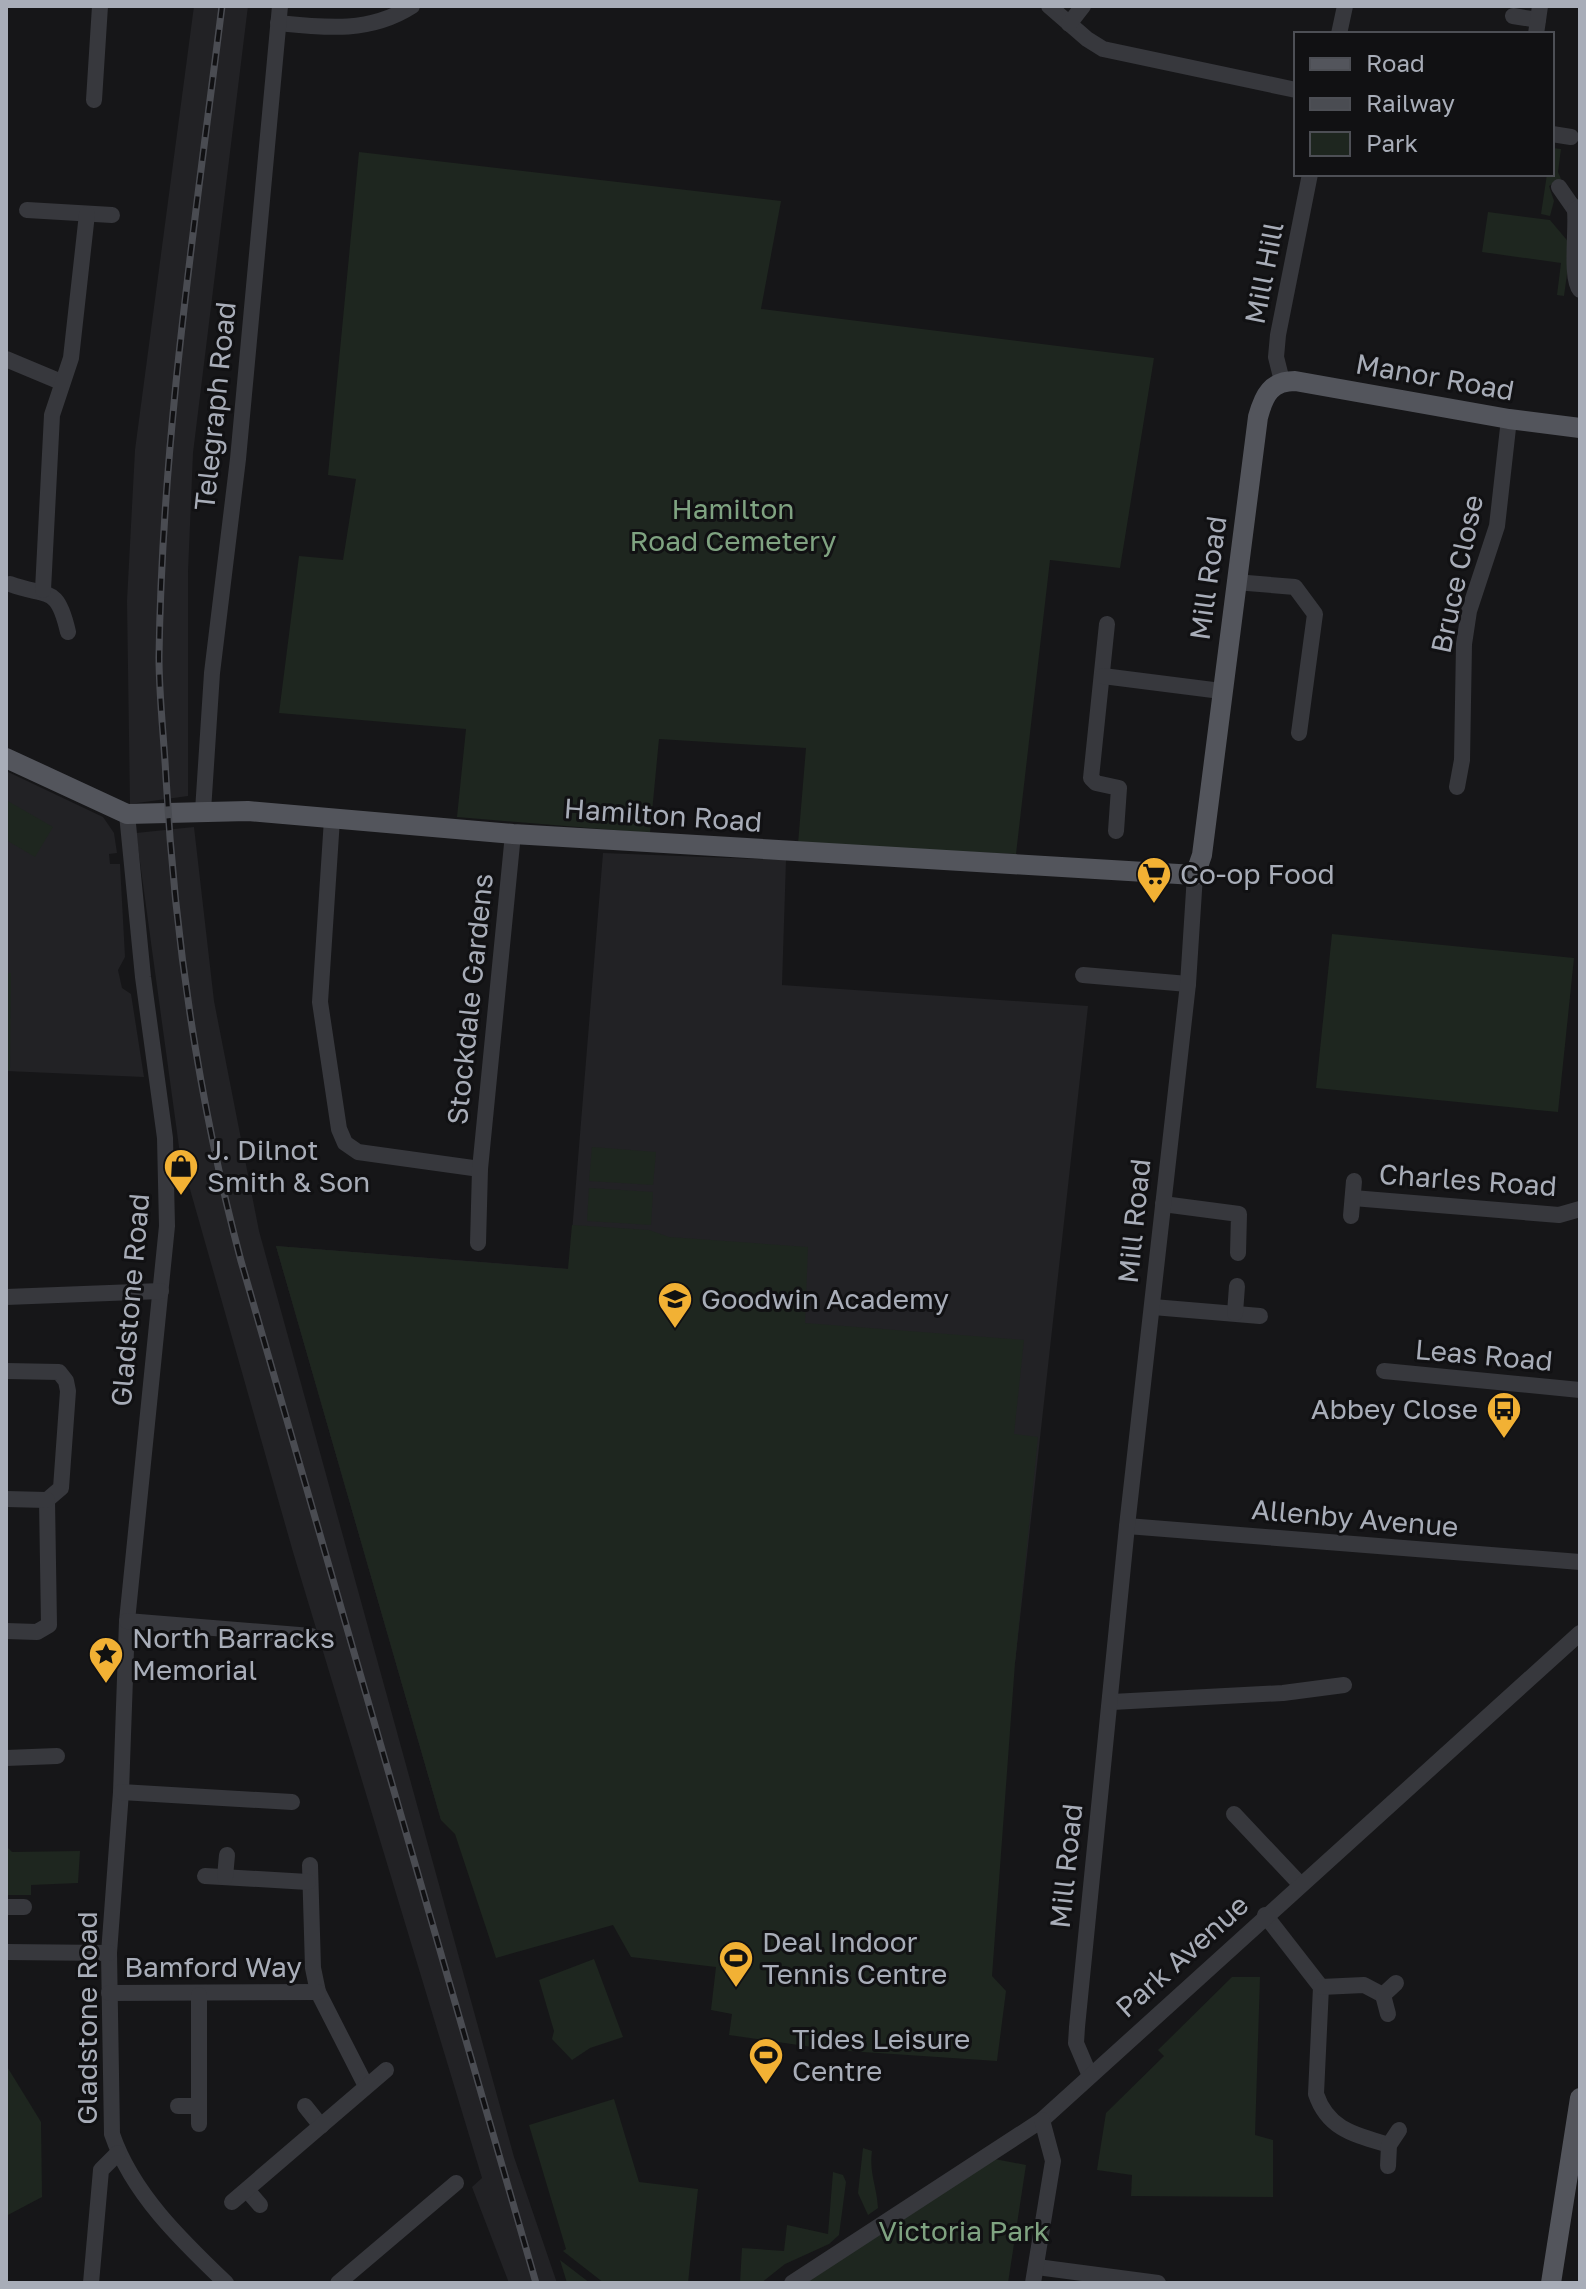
<svg xmlns="http://www.w3.org/2000/svg" width="1586" height="2289" viewBox="0 0 1586 2289" font-family="'Golos Text',sans-serif">
  <style>
    .built { fill: #222225 }
    .green { fill: #1e261f }
    .lines { fill: none; stroke-linecap: round; stroke-linejoin: round }
    .minor { stroke: #37383d; stroke-width: 16 }
    .major { stroke: #53555c; stroke-width: 20 }
    .rail-casing { stroke: #4a4c52; stroke-width: 7 }
    .rail { stroke: #111113; stroke-width: 4; stroke-dasharray: 12; stroke-linecap: butt }
    .labels { text-anchor: middle; stroke-width: 6; stroke-linejoin: round; paint-order: stroke }
    .street-label { font-size: 28px; fill: #a8adb8; stroke: #111113 }
    .park-label { font-size: 28px; fill: #7fa381; stroke: #111113 }
    .poi-label { font-size: 28px; fill: #a8adb8; stroke: #111113; text-anchor: start }
  </style>
  <rect width="100%" height="100%" fill="#161618"/>
  <g class="built">
    <polygon points="194,6 248,6 193,453 188,572 188,796 130,804 127,601 135,450"/>
    <polygon points="6,771 103,817 114,833 117,853 109,854 110,864 120,864 125,957 118,970 122,988 131,994 144,1077 6,1071"/>
    <polygon points="194,827 214,1001 259,1231 514,2157 557,2283 509,2283 472,2187 482,2178 293,1552 180,1154 136,833"/>
    <polygon points="603,853 786,860 782,985 1088,1006 1015,1663 441,1820 276,1246 569,1269"/>
  </g>
  <g class="green">
    <polygon points="1552,148 1561,149 1558,172 1561,179 1549,186 1554,201 1550,216 1541,214 1547,174 1552,174"/>
    <polygon points="359,152 781,201 761,309 1154,358 1120,568 1050,560 1016,854 798,844 806,748 659,739 650,833 457,817 466,729 279,713 299,556 343,560 356,479 328,475"/>
    <polygon points="1488,212 1550,220 1571,245 1564,296 1557,295 1561,263 1482,252"/>
    <polygon points="6,800 53,827 35,857 6,840"/>
    <polygon points="1332,934 1574,958 1558,1112 1316,1088"/>
    <polygon points="6,973 11,973 10,1071 6,1070"/>
    <polygon points="592,1147 656,1152 653,1185 589,1181"/>
    <polygon points="589,1188 653,1192 651,1225 587,1221"/>
    <polygon points="572,1225 649,1230 669,1237 808,1247 805,1323 1024,1340 1014,1434 1038,1437 1015,1663 992,1976 1006,1991 997,2061 833,2050 729,2035 732,2014 711,2010 716,1967 631,1957 613,1925 496,1958 455,1834 441,1820 276,1246 568,1269"/>
    <polygon points="6,1846 12,1852 80,1851 78,1883 31,1885 31,1895 6,1895"/>
    <polygon points="594,1959 623,2037 590,2048 572,2060 552,2039 554,2031 539,1980"/>
    <polygon points="1232,1977 1260,1977 1255,2135 1273,2140 1273,2197 1131,2196 1132,2175 1097,2170 1106,2113 1164,2056 1158,2050"/>
    <polygon points="6,2065 41,2122 42,2197 6,2216"/>
    <polygon points="614,2099 639,2182 698,2189 688,2283 604,2283 563,2251 566,2249 529,2125"/>
    <path d="M863,2148L872,2151C869,2173 877,2187 878,2208L868,2215L858,2193Z"/>
    <polygon points="984,2157 1026,2165 1008,2283 792,2283"/>
    <polygon points="833,2172 843,2175 846,2182 839,2235 829,2244 785,2264 761,2283 740,2283 742,2248 784,2251 787,2225 828,2234"/>
    <polygon points="560,2260 590,2283 567,2283"/>
  </g>
  <g class="lines">
    <g class="minor">
      <polyline points="1049,6 1087,39 1103,49 1296,90"/>
      <polyline points="1513,16 1538,20"/>
      <path d="M278,23C326,28 370,33 412,6"/>
      <polyline points="1069,24 1083,6"/>
      <polyline points="1339,34 1345,6"/>
      <polyline points="1536,34 1540,6"/>
      <polyline points="94,100 100,6"/>
      <polyline points="1552,134 1571,137"/>
      <polyline points="1559,187 1575,210"/>
      <path d="M1580,207L1575,210C1577,230 1570,278 1580,290"/>
      <polyline points="27,210 112,215"/>
      <polyline points="6,359 61,382"/>
      <polyline points="1282,381 1276,357 1278,335 1310,174"/>
      <polyline points="1235,582 1295,587 1315,614 1299,733"/>
      <path d="M10,584C48,598 57,584 68,632"/>
      <polyline points="43,590 52,415 71,358 87,214"/>
      <polyline points="1107,624 1091,778 1096,783 1119,788 1116,831"/>
      <polyline points="1103,676 1221,691"/>
      <polyline points="1457,787 1462,760 1464,644 1469,611 1497,526 1509,419"/>
      <polyline points="203,811 212,673 238,459 280,6"/>
      <path d="M127,814L143,977L165,1138L167,1226L127,1621L121,1792L109,1953L112,2134C132,2193 181,2240 226,2283"/>
      <polyline points="332,819 320,1002 339,1129 345,1143 358,1152 480,1169"/>
      <polyline points="1083,975 1188,984"/>
      <polyline points="1353,1198 1559,1215 1580,1209"/>
      <polyline points="1163,1204 1239,1214 1238,1253"/>
      <polyline points="1351,1216 1354,1181"/>
      <polyline points="478,1243 480,1169 513,834"/>
      <polyline points="6,1297 161,1291"/>
      <polyline points="1153,1307 1260,1316"/>
      <polyline points="1235,1313 1237,1286"/>
      <polyline points="6,1371 59,1372 66,1381 68,1391 61,1488 47,1500 49,1625 37,1632 6,1631"/>
      <polyline points="1384,1371 1580,1390"/>
      <polyline points="6,1499 47,1500"/>
      <polyline points="1127,1526 1580,1562"/>
      <polyline points="127,1621 311,1636"/>
      <polyline points="1112,1702 1283,1693 1344,1685"/>
      <polyline points="6,1758 57,1756"/>
      <polyline points="121,1792 292,1802"/>
      <polyline points="1234,1814 1300,1884"/>
      <polyline points="310,1865 313,1968 318,1992 366,2086"/>
      <polyline points="205,1876 308,1882"/>
      <polyline points="225,1877 227,1855"/>
      <polyline points="6,1907 24,1907"/>
      <path d="M1265,1915L1321,1987L1316,2094C1328,2130 1356,2135 1389,2145"/>
      <polyline points="6,1952 109,1953"/>
      <polyline points="1321,1987 1364,1985 1383,1995"/>
      <polyline points="109,1993 318,1992"/>
      <polyline points="1388,2014 1383,1995 1396,1983"/>
      <polyline points="1090,2076 1076,2043 1077,2027 1127,1526 1188,984 1195,875"/>
      <polyline points="178,2106 199,2106"/>
      <polyline points="305,2106 321,2126"/>
      <polyline points="199,2124 199,1995"/>
      <polyline points="1388,2166 1389,2145 1399,2130"/>
      <polyline points="247,2190 260,2205"/>
      <polyline points="232,2202 386,2070"/>
      <polyline points="1037,2267 1158,2283"/>
      <polyline points="91,2283 101,2170 118,2153"/>
      <polyline points="338,2283 456,2183"/>
      <polyline points="792,2283 1042,2120 1580,1633"/>
      <polyline points="1033,2283 1053,2161 1042,2120"/>
    </g>
    <g class="major">
      <path d="M6,758L127,814L248,811L513,834L1195,875L1202,855L1258,417C1264,395 1271,381 1295,381L1509,419L1580,428"/>
      <polyline points="1551,2283 1580,2098"/>
    </g>
    <g class="rail-casing">
      <path id="rail" d="M222,6C195,222 162,439 159,657C159,697 164,738 166,778C175,940 199,1103 241,1261L536,2283"/>
    </g>
    <use href="#rail" class="rail"/>
  </g>
  <defs>
    <g id="supermarket-pin" transform="scale(1.8)"><path d="M0 17L-7.5 6A9.5 9.5 0 1 1 7.5 6Z" fill="#f2b134" stroke="#111113"/><path d="M-6-5.5h2.5l.6 2H6L4.5 2H-2.5L-4.4-4H-6ZM-1.5 3.2a1.3 1.3 0 1 0 .1 0ZM3 3.2a1.3 1.3 0 1 0 .1 0Z" fill="#111"/></g>
    <g id="shop-pin" transform="scale(1.8)"><path d="M0 17L-7.5 6A9.5 9.5 0 1 1 7.5 6Z" fill="#f2b134" stroke="#111113"/><path d="M-5-2.5h2.3a2.7 3.5 0 0 1 5.4 0H5L5.5 6h-11ZM-1.5-2.5h3a1.5 2.3 0 0 0-3 0Z" fill="#111"/></g>
    <g id="school-pin" transform="scale(1.8)"><path d="M0 17L-7.5 6A9.5 9.5 0 1 1 7.5 6Z" fill="#f2b134" stroke="#111113"/><path d="M0-5L7-2L0 1L-7-2ZM-4 1L0 2.5L4 1V4Q0 6-4 4Z" fill="#111"/></g>
    <g id="bus-pin" transform="scale(1.8)"><path d="M0 17L-7.5 6A9.5 9.5 0 1 1 7.5 6Z" fill="#f2b134" stroke="#111113"/><path d="M-5-6H5V4H4V6H2V4H-2V6H-4V4H-5ZM-3.5-4V0h7V-4ZM-3.5 1.2v1.5H-2V1.2ZM2 1.2v1.5H3.5V1.2Z" fill="#111"/></g>
    <g id="sight-pin" transform="scale(1.8)"><path d="M0 17L-7.5 6A9.5 9.5 0 1 1 7.5 6Z" fill="#f2b134" stroke="#111113"/><path d="M0-6L1.8-2.2L6-1.7L2.9 1.2L3.7 5.4L0 3.3L-3.7 5.4L-2.9 1.2L-6-1.7L-1.8-2.2Z" fill="#111"/></g>
    <g id="stadium-pin" transform="scale(1.8)"><path d="M0 17L-7.5 6A9.5 9.5 0 1 1 7.5 6Z" fill="#f2b134" stroke="#111113"/><path d="M0-5a6.5 5 0 1 0 0 10a6.5 5 0 1 0 0-10ZM-3.5-1.8h7v3.6h-7Z" fill="#111"/></g>
  </defs>
  <g fill-rule="evenodd">
    <use href="#supermarket-pin" x="1154" y="874"/>
    <use href="#shop-pin" x="181" y="1166"/>
    <use href="#school-pin" x="675" y="1299"/>
    <use href="#bus-pin" x="1504" y="1409"/>
    <use href="#sight-pin" x="106" y="1654"/>
    <use href="#stadium-pin" x="736" y="1958"/>
    <use href="#stadium-pin" x="766" y="2055"/>
  </g>
  <g class="labels">
    <g class="street-label">
      <text transform="translate(1264 273) rotate(-79)" y="10">Mill Hill</text>
      <text transform="translate(1435 377) rotate(10)" y="10">Manor Road</text>
      <text transform="translate(215 406) rotate(-84)" y="10">Telegraph Road</text>
      <text transform="translate(1457 574) rotate(-78)" y="10">Bruce Close</text>
      <text transform="translate(1208 578) rotate(-82)" y="10">Mill Road</text>
      <text transform="translate(663 815) rotate(4)" y="10">Hamilton Road</text>
      <text transform="translate(470 999) rotate(-84)" y="10">Stockdale Gardens</text>
      <text transform="translate(1468 1180) rotate(4)" y="10">Charles Road</text>
      <text transform="translate(1134 1221) rotate(-84)" y="10">Mill Road</text>
      <text transform="translate(130 1300) rotate(-85)" y="10">Gladstone Road</text>
      <text transform="translate(1484 1355) rotate(5)" y="10">Leas Road</text>
      <text transform="translate(1355 1518) rotate(5)" y="10">Allenby Avenue</text>
      <text transform="translate(1066 1866) rotate(-84)" y="10">Mill Road</text>
      <text transform="translate(1182 1956) rotate(-42)" y="10">Park Avenue</text>
      <text x="213" y="1977">Bamford Way</text>
      <text transform="translate(87 2018) rotate(-90)" y="10">Gladstone Road</text>
    </g>
    <g class="park-label">
      <text x="733" y="519">Hamilton<tspan x="733" dy="32">Road Cemetery</tspan></text>
      <text x="964" y="2241">Victoria Park</text>
    </g>
    <g class="poi-label">
      <text x="1180" y="884">Co-op Food</text>
      <text x="207" y="1160">J. Dilnot<tspan x="207" dy="32">Smith &amp; Son</tspan></text>
      <text x="701" y="1309">Goodwin Academy</text>
      <text x="1478" y="1419" text-anchor="end">Abbey Close</text>
      <text x="132" y="1648">North Barracks<tspan x="132" dy="32">Memorial</tspan></text>
      <text x="762" y="1952">Deal Indoor<tspan x="762" dy="32">Tennis Centre</tspan></text>
      <text x="792" y="2049">Tides Leisure<tspan x="792" dy="32">Centre</tspan></text>
    </g>
  </g>
  <rect width="1586" height="2289" fill="none" stroke="#a8adb8" stroke-width="16"/>
  <rect x="1294" y="32" width="260" height="144" fill="#111113" stroke="#4d4f55" stroke-width="2"/>
  <rect x="1310" y="58" width="40" height="12" fill="#53555c" stroke="#4d4f55" stroke-width="2"/>
  <text x="1366" y="72" font-size="24" fill="#a8adb8">Road</text>
  <rect x="1310" y="98" width="40" height="12" fill="#4a4c52" stroke="#4d4f55" stroke-width="2"/>
  <text x="1366" y="112" font-size="24" fill="#a8adb8">Railway</text>
  <rect x="1310" y="132" width="40" height="24" fill="#1e261f" stroke="#4d4f55" stroke-width="2"/>
  <text x="1366" y="152" font-size="24" fill="#a8adb8">Park</text>
</svg>
